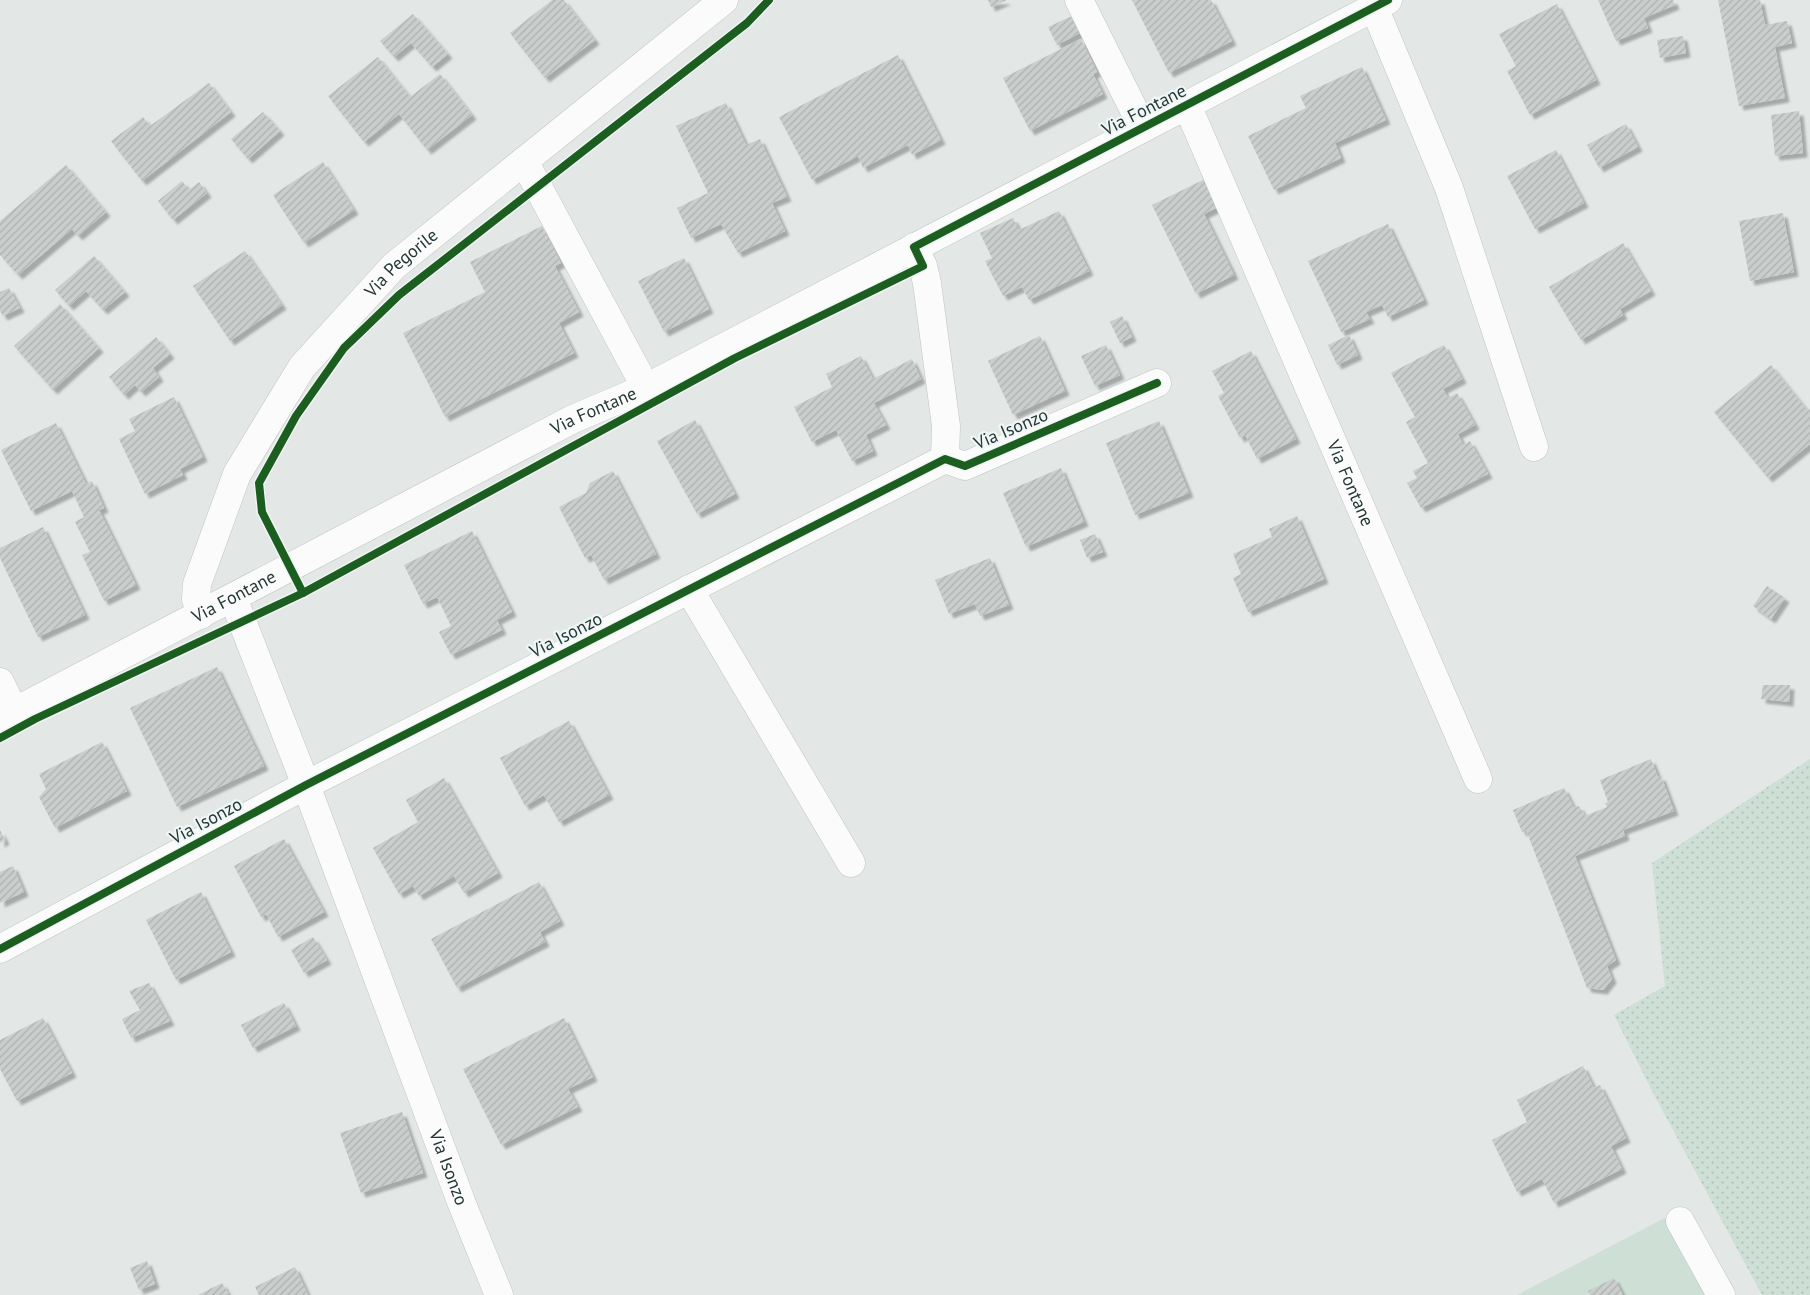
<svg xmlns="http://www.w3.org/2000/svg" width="1810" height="1295" viewBox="0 0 1810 1295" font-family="'PT Sans',sans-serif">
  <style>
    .grass { fill: url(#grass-dots) }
    .garden { fill: #cedfd6 }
    .building { fill: url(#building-hatch); filter: url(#shadow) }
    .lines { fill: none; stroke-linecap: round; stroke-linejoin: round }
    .minor-casing { stroke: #c0c4c3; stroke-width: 29 }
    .minor { stroke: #fbfbfb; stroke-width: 28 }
    .cycleway-casing { stroke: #f0f6f5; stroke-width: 11 }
    .cycleway { stroke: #1b5e20; stroke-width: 8 }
    .labels { text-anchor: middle; stroke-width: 4.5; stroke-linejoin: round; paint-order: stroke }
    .street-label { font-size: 18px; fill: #233836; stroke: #f0f6f5 }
  </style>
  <defs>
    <pattern id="grass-dots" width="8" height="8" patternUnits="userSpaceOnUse" patternTransform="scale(1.25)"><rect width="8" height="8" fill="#cedfd6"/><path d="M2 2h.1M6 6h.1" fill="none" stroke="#b1c0b8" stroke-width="1.8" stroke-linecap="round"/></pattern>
    <pattern id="building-hatch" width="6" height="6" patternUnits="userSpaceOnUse" patternTransform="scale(1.25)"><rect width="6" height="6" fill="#cacecd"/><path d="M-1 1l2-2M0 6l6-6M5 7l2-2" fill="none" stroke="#adb2b1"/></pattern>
    <filter id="shadow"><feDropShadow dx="4.5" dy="4.5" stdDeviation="1" flood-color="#0004"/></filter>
  </defs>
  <rect width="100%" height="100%" fill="#e3e7e6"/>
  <polygon class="grass" points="1810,759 1810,1295 1762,1295 1652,1091 1614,1015 1665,986 1652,863"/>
  <polygon class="garden" points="1665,1218 1707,1295 1517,1295"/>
  <g class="building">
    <polygon points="552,0 564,0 595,40 545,78 510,33"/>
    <polygon points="988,0 1007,0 991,7"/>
    <polygon points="1132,0 1211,0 1232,41 1169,73"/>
    <polygon points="1598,0 1673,0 1675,5 1644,18 1648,28 1616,41"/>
    <polygon points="1718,0 1760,0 1765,25 1787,21 1792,43 1775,47 1785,98 1739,106"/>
    <polygon points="1557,4 1596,80 1530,115 1507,71 1516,66 1499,34"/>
    <polygon points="413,14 448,54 432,67 411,43 394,57 380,41"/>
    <polygon points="1072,16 1080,33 1057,45 1048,27"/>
    <polygon points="1683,36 1686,53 1660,58 1657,40"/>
    <polygon points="1081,39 1097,72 1093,74 1103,94 1030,131 1003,78"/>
    <polygon points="898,55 941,140 912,155 908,145 863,168 858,156 812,180 779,117"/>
    <polygon points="378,57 410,97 440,74 472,115 427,150 399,114 364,142 328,96"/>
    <polygon points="1362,67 1386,120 1335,143 1341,158 1274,190 1248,136 1306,108 1300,96"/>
    <polygon points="209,83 231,112 142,181 111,141 143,117 150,126"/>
    <polygon points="726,103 746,145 760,139 787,197 772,203 785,231 738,253 721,224 691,238 677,208 708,193 676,126"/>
    <polygon points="1799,111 1803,153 1775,156 1771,115"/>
    <polygon points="263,112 280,131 248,159 231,139"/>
    <polygon points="1626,124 1638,147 1599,168 1587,145"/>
    <polygon points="1556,150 1584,203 1535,229 1507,176"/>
    <polygon points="323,162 354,210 304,243 273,195"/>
    <polygon points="66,165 106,212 78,236 72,229 18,275 0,255 0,221"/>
    <polygon points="1207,178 1220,206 1204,214 1234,275 1196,294 1152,205"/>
    <polygon points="182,181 189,190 199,182 207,193 173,220 158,201"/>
    <polygon points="1059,211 1089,271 1029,300 1022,287 1003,296 985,261 992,258 980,233 1013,218 1019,230"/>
    <polygon points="1783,213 1794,272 1750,281 1739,221"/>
    <polygon points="1388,224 1424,300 1388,317 1382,305 1366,312 1370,319 1341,332 1308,261"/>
    <polygon points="542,226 561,263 555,266 579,312 559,323 574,353 445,417 403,333 485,292 470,262"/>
    <polygon points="1623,243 1651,291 1620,309 1623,315 1581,340 1549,287"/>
    <polygon points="245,251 282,305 230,341 193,286"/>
    <polygon points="94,256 125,292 103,310 86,291 69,306 55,290"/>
    <polygon points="684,258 709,309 664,332 638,281"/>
    <polygon points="9,288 20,308 3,316 0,311 0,292"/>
    <polygon points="60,304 99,348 53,390 14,346"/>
    <polygon points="1122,316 1132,337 1120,343 1110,322"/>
    <polygon points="1349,335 1358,355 1337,365 1328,345"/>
    <polygon points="1040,336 1065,391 1013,415 988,361"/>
    <polygon points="156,337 170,354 153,368 159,377 141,392 135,385 124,395 109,377"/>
    <polygon points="1106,345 1120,375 1095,386 1081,356"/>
    <polygon points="1444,345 1462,379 1443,389 1448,398 1457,393 1475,425 1458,434 1463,445 1470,441 1488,474 1421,508 1407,483 1417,478 1413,471 1428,463 1406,422 1415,417 1391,373"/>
    <polygon points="1251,351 1296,439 1257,459 1245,435 1240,438 1218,396 1224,393 1212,371"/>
    <polygon points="861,356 873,379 912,359 921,379 874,403 886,425 866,435 873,451 852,461 836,430 812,442 794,407 832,387 826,374"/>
    <polygon points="1771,365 1808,411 1810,409 1810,444 1768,478 1714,412"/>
    <polygon points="174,397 203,457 180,469 183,475 145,494 119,439 135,431 129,419"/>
    <polygon points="695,420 735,494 697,514 657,441"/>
    <polygon points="1159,421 1189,493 1135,515 1106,443"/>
    <polygon points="56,423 86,484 92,481 104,508 99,510 136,585 104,601 82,555 90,552 75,522 84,517 72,491 31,511 1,450"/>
    <polygon points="1061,468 1084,522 1026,547 1003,493"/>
    <polygon points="613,471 656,554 604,580 591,555 585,558 559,507 586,493 590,483"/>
    <polygon points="1297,516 1324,579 1248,612 1233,578 1241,574 1233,554 1272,537 1269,529"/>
    <polygon points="43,527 85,615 38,637 0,558 0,548"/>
    <polygon points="472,531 512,612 497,620 502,630 451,655 439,632 451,626 437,597 423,604 404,565"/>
    <polygon points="1095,534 1103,552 1087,558 1080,540"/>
    <polygon points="990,558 1009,605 980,616 975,604 949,614 935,580"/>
    <polygon points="1767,586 1785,598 1771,619 1753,606"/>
    <polygon points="217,667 264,766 177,807 130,708"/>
    <polygon points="1763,685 1790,685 1789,702 1761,699"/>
    <polygon points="569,721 609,795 559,822 544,795 525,806 500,758"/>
    <polygon points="102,742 127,791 55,828 39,797 46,789 39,774"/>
    <polygon points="1651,759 1658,777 1661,776 1674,811 1623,830 1625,836 1575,856 1616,960 1607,966 1612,979 1603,990 1587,988 1526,830 1522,832 1513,810 1564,788 1574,808 1579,806 1585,816 1607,807 1605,803 1608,802 1600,780"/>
    <polygon points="444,778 498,873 464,893 454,876 419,896 413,886 399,894 373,848 418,822 406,800"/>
    <polygon points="0,830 5,840 0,843"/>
    <polygon points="284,839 324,912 278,937 266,914 261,917 234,866"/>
    <polygon points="13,866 24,892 0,903 0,872"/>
    <polygon points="539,882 560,921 540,932 545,942 457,988 431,939"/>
    <polygon points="201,892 231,952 176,980 146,920"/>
    <polygon points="313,937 327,960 304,973 291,950"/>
    <polygon points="149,983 170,1021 131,1038 122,1019 140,1010 129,991"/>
    <polygon points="284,1003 296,1026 253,1048 241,1025"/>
    <polygon points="43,1018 72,1073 17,1101 0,1069 0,1040"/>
    <polygon points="564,1018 593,1077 568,1089 578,1107 501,1145 463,1069"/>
    <polygon points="1583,1066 1594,1088 1600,1085 1626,1138 1611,1146 1622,1169 1554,1203 1542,1179 1517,1192 1492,1140 1527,1122 1517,1100"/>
    <polygon points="402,1112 423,1173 361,1193 340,1133"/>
    <polygon points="147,1261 155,1284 139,1290 130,1268"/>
    <polygon points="295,1267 308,1295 259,1295 255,1287"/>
    <polygon points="1614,1278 1623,1295 1590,1295 1588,1291"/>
    <polygon points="222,1283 229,1295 198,1295"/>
  </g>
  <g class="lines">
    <g class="minor-casing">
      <g id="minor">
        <polyline points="1079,0 1143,128"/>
        <polyline points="1374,7 1449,188 1534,447"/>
        <path id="s1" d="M1187,105L1478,779"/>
        <polyline points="524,161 646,388"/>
        <polyline points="914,247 923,266 927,283 946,426 945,459"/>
        <polyline points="689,589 851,863"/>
        <path id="s2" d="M233,598L306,785L462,1204L499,1295"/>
        <path id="s3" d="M201,615L196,599L197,584L237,474L302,367L394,266L724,0"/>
        <polyline points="0,682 14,711"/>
        <path id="s4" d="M0,719L573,419L646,388L1388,0"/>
        <polyline points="0,949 306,785 945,459 965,466 1157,383"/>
        <polyline points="1680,1221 1721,1295"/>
      </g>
    </g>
    <use href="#minor" class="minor"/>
    <g class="cycleway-casing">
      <g id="cycleway">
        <polyline points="303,593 262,512 259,483 296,416 344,348 399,295 747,23 769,0"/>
        <polyline points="0,738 35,719 303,593 735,358 923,266 914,247 1388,0"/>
        <polyline points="0,949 306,785 945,459 965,466 1157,383"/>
      </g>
    </g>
    <use href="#cycleway" class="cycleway"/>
  </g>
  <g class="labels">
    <g class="street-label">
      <text transform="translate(1144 110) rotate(-27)" y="6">Via Fontane</text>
      <text dy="6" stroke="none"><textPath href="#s3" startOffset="418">Via Pegorile</textPath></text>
      <text dy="6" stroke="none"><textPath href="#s4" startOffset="669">Via Fontane</textPath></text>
      <text transform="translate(1011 429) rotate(-23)" y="6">Via Isonzo</text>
      <text dy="6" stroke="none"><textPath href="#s1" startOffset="412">Via Fontane</textPath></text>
      <text dy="6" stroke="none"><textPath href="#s4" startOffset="264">Via Fontane</textPath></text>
      <text transform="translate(566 635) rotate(-27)" y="6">Via Isonzo</text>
      <text transform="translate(206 821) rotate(-28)" y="6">Via Isonzo</text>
      <text dy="6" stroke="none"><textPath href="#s2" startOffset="609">Via Isonzo</textPath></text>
    </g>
  </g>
</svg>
